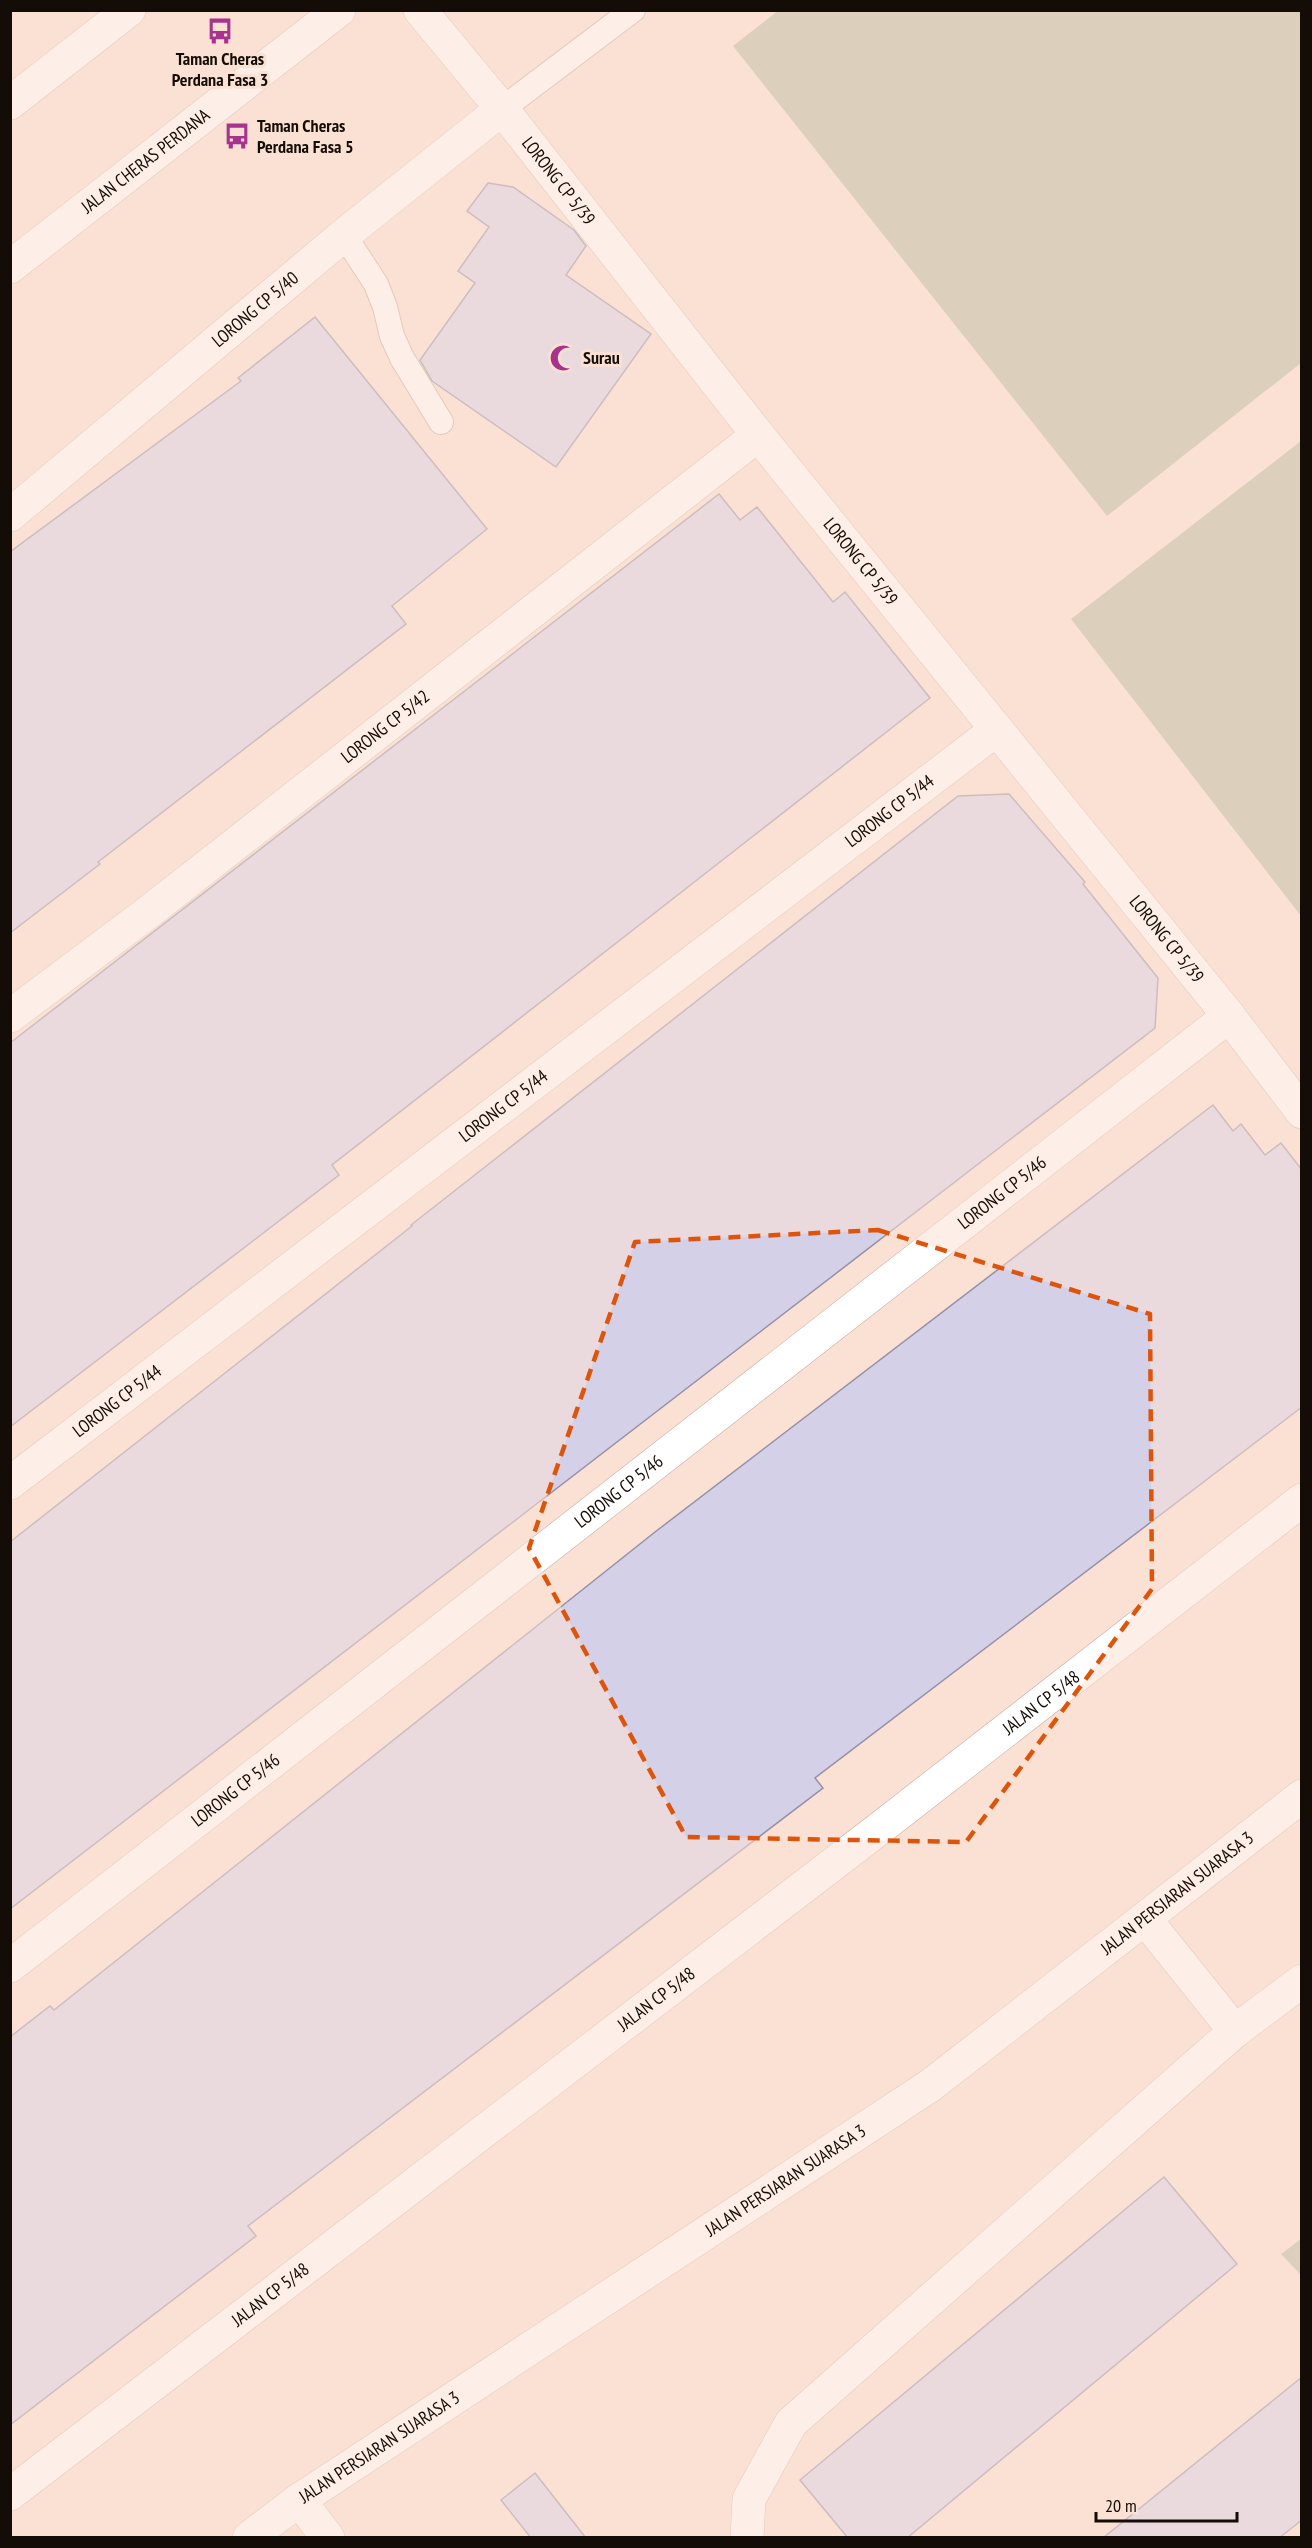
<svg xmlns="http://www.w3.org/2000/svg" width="1312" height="2548" viewBox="0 0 1312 2548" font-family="'PT Sans Narrow',sans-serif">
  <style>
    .green { fill: #b5bb9f }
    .building { fill: #d4d0e8; stroke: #9490a7; stroke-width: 1.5 }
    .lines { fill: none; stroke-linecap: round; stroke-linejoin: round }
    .lane-casing { stroke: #c4ac9f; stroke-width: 26 }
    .street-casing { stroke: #c4ac9f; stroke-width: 34 }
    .secondary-casing { stroke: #c4ac9f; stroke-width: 34 }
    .lane { stroke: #fff; stroke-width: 24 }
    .street { stroke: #fff; stroke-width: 33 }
    .secondary { stroke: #fff; stroke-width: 33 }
    .marked { fill: none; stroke: #dd550c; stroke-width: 4.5; stroke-dasharray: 12 8; stroke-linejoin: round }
    .labels { text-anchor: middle; stroke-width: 6; stroke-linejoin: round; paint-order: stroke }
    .poi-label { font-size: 18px; font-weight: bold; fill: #140c07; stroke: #fbe1d3; text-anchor: start }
    .street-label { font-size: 18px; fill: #140c07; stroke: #fbe1d3 }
  </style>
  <rect width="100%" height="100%" fill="#fbe1d3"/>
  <g class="green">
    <polygon points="779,10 1301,11 1301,363 1107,516 733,46"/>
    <polygon points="1301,441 1301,916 1071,619"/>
    <polygon points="1301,2239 1301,2275 1281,2254"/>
  </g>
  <g class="building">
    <polygon points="488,183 513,187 574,230 586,246 566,275 651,334 556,467 432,381 420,360 475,283 458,271 489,227 467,211"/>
    <polygon points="315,317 487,529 392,606 406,624 98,862 100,864 10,933 10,552 241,381 238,378"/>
    <polygon points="719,494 740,520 757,507 833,602 845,592 930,698 332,1165 339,1175 10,1427 10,1043"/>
    <polygon points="1009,794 1085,882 1083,884 1158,978 1155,1028 10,1909 10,1542 412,1226 411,1225 958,796"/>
    <polygon points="1213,1105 1233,1131 1241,1124 1265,1155 1281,1143 1302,1170 1302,1407 815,1778 823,1788 248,2226 256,2236 10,2425 10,2037 50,2006 54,2010 655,1532"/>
    <polygon points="1164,2177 1237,2264 907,2538 848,2538 800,2480"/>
    <polygon points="1302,2377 1302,2520 1279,2538 1103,2538"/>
    <polygon points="535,2473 586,2538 531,2538 501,2500"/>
  </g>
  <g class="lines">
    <g class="lane-casing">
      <g id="lane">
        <polyline points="502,109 633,10"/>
        <polyline points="344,235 376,284 385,307 392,336 402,358 441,422"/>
      </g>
    </g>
    <g class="street-casing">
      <g id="street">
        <path id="s1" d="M420,10L502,109L758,435L1229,1016L1302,1112"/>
        <polyline points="10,103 129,10"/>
        <path id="s2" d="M10,515L344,235L502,109"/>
        <path id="s3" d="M10,1016L146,914L758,435"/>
        <path id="s4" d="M10,1483L996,730"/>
        <polyline points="1145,1919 1235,2031"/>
        <path id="s5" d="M10,1966L1229,1016"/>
        <path id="s6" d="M10,2494L875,1832L1302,1500"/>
        <polyline points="299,2500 328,2538"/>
        <path id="s7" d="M249,2538L299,2500L931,2085L1302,1796"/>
        <polyline points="747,2538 749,2499 791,2423 1235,2031 1302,1981"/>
      </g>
    </g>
    <g class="secondary-casing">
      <g id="secondary">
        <path id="s8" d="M10,267L339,10"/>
      </g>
    </g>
    <use href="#lane" class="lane"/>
    <use href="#street" class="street"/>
    <use href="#secondary" class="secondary"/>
  </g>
  <path d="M0 0H1312V2548H0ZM878,1230L1150,1314L1152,1589L966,1842L686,1837L529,1548L635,1242Z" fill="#fbe1d3" fill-opacity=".55" fill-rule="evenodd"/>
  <path class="marked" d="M878,1230L1150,1314L1152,1589L966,1842L686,1837L529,1548L635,1242Z"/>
  <defs>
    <g id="bus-bare" transform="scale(2.07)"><path d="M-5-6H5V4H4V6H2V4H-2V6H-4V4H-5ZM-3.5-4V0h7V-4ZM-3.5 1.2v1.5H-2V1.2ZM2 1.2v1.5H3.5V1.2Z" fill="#a7338d" stroke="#fbe1d3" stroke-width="2.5" paint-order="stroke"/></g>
    <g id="mosque-bare" transform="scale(2.07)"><path d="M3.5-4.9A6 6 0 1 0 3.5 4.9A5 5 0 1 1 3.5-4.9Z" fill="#a7338d" stroke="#fbe1d3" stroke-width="2.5" paint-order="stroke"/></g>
  </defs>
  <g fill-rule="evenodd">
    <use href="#bus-bare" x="220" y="31"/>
    <use href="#bus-bare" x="237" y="136"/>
    <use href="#mosque-bare" x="563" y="358"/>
  </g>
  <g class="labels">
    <g class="poi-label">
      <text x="220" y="65" text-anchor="middle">Taman Cheras<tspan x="220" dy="21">Perdana Fasa 3</tspan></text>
      <text x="257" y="132">Taman Cheras<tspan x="257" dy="21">Perdana Fasa 5</tspan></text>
      <text x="583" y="364">Surau</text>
    </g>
    <g class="street-label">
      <text dy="6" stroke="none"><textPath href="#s8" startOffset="172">JALAN CHERAS PERDANA</textPath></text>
      <text dy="6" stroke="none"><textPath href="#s1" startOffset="220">LORONG CP 5/39</textPath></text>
      <text dy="6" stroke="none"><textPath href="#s2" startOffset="320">LORONG CP 5/40</textPath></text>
      <text dy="6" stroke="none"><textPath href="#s1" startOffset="706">LORONG CP 5/39</textPath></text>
      <text dy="6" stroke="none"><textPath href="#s3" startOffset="474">LORONG CP 5/42</textPath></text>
      <text dy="6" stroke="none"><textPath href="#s4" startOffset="1107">LORONG CP 5/44</textPath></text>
      <text dy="6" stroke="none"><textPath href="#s1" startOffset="1192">LORONG CP 5/39</textPath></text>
      <text dy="6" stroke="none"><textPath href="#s4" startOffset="621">LORONG CP 5/44</textPath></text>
      <text dy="6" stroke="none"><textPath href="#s5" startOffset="1258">LORONG CP 5/46</textPath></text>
      <text dy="6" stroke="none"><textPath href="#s4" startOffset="135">LORONG CP 5/44</textPath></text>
      <text dy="6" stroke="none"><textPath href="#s5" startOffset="772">LORONG CP 5/46</textPath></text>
      <text dy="6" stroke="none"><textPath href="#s6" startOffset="1300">JALAN CP 5/48</textPath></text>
      <text dy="6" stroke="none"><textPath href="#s5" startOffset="286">LORONG CP 5/46</textPath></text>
      <text dy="6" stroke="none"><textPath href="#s7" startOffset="1131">JALAN PERSIARAN SUARASA 3</textPath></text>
      <text dy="6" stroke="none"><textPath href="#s6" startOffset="814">JALAN CP 5/48</textPath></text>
      <text dy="6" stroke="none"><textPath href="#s7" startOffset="645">JALAN PERSIARAN SUARASA 3</textPath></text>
      <text dy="6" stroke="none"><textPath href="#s6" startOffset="328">JALAN CP 5/48</textPath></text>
      <text dy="6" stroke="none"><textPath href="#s7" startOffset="159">JALAN PERSIARAN SUARASA 3</textPath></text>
    </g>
  </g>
  <rect width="1312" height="2548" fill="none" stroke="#140c07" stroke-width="24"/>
  <path d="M1096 2512v9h141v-9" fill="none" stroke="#140c07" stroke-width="3"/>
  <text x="1105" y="2512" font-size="18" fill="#140c07" stroke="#fbe1d3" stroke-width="4.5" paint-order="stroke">20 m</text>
</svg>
